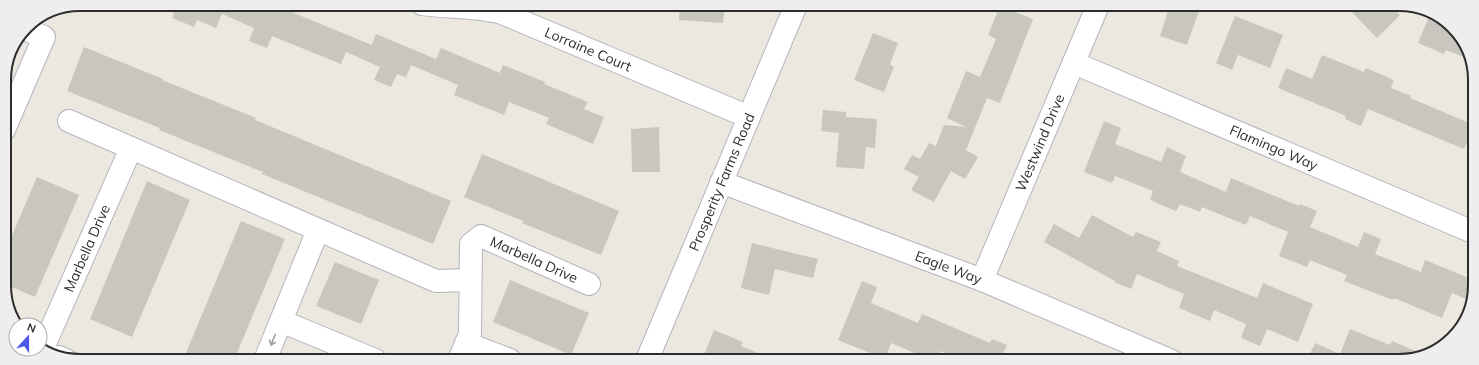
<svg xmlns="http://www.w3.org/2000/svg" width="1479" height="365" viewBox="0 0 1479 365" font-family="Mulish,sans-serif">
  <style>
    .building { fill: #c8c6be }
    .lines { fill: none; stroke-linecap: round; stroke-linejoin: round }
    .minor-casing { stroke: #b3b4be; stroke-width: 24 }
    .minor { stroke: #fff; stroke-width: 22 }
    .oneway { stroke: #a0a0a0 }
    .labels { text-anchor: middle; stroke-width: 3; stroke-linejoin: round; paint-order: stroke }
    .street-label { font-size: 14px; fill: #2c2c2c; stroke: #fff }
    .rim { fill: none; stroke: #2c2c2c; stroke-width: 2 }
  </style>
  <rect width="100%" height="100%" fill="#ece8df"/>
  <g class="building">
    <polygon points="161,4 272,4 372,45 376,34 436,59 441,48 500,73 503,65 545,82 544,84 588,102 584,109 604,117 593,144 546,124 549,118 509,102 504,115 454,95 458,85 411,65 406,77 397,74 391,87 374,80 380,67 346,52 341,64 272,36 267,48 249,41 254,28 222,14 216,28 197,20 194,27 172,18 175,10"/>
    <polygon points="680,5 725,5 723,23 679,20"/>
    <polygon points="1170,5 1201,5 1187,45 1160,36"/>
    <polygon points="1345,5 1390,5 1400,15 1377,38"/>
    <polygon points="1000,6 1033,19 1000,103 987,98 966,150 978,157 965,179 951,171 934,202 911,190 919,177 904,169 912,155 920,159 929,143 936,146 944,125 966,127 947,118 966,71 980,77 996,39 988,35"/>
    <polygon points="1430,14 1453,26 1471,60 1446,50 1444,54 1418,43"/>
    <polygon points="1235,16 1283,35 1270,68 1238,55 1232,70 1216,63"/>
    <polygon points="873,33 898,43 890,64 894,67 884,92 854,80"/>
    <polygon points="84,47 163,79 162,80 256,118 255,120 451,201 433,244 262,174 263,172 159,130 160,128 67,91"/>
    <polygon points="1322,55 1364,72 1366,68 1394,80 1391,88 1411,96 1410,98 1474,125 1464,149 1368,109 1361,126 1345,119 1346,116 1278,88 1286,68 1312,79"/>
    <polygon points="823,110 846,112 846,117 877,119 875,148 866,147 864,169 836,167 839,133 821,131"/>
    <polygon points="1104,121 1121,128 1115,144 1161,162 1167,147 1186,156 1180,172 1226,192 1231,178 1299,206 1300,204 1317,211 1310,227 1358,247 1364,232 1381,239 1375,254 1421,272 1425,260 1474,280 1474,287 1468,300 1452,293 1442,318 1394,298 1393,300 1344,281 1347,275 1310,260 1307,267 1279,256 1288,232 1250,216 1246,225 1202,207 1200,212 1180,204 1176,211 1150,200 1153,191 1115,176 1112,183 1084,172"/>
    <polygon points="659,127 660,172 632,172 631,129"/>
    <polygon points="482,154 619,211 601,255 522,223 523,221 464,197"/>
    <polygon points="37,177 79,195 35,297 5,284 5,252"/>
    <polygon points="147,181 190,200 132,337 90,319"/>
    <polygon points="1092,215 1133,237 1136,232 1161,242 1157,251 1179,261 1177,266 1257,298 1263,283 1313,304 1298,342 1267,329 1260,346 1241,338 1246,324 1214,310 1210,321 1179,308 1184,294 1137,274 1131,289 1114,282 1115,281 1044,242 1054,224 1079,238"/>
    <polygon points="241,221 285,239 234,360 183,360"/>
    <polygon points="752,243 818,259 813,278 775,269 769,295 741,288"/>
    <polygon points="335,262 379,280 361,324 316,306"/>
    <polygon points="510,280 589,313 571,355 493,322"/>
    <polygon points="862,281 877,287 871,303 918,323 922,314 990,343 992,339 1007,345 1000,360 963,360 941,351 937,360 917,360 919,355 891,343 885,359 838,340"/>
    <polygon points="1350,329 1390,345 1392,341 1422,354 1404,361 1307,361 1315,343 1340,354"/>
    <polygon points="714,330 743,342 741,346 775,360 702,360"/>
  </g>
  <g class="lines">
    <g class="minor-casing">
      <g id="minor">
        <path id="s1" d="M422,4C449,8 475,6 502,13L749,117"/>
        <path id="s2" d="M1074,63L1473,232"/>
        <polyline points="69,121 436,281 470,280"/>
        <polyline points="4,130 44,37 25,29"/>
        <path id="s3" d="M721,182L982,280L1172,361"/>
        <path id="s4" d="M982,280L1098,5"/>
        <polyline points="281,321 375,360"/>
        <polyline points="466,343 510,360"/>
        <path id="s5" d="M43,348L131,148"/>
        <polyline points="59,357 66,360"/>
        <polyline points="265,360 318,230"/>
        <path id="s6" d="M459,360L470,334L471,244L481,236L589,284"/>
        <path id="s7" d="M647,360L796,5"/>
      </g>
    </g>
    <use href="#minor" class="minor"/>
  </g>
  <defs><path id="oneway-shaft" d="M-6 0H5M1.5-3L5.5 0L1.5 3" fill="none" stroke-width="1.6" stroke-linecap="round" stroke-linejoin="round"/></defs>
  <use class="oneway" href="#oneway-shaft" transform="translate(273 340) rotate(112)"/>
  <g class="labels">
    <g class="street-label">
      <text dy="5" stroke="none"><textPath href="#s1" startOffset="174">Lorraine Court</textPath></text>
      <text dy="5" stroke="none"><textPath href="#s4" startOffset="149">Westwind Drive</textPath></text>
      <text dy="5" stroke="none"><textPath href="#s2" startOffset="217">Flamingo Way</textPath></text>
      <text dy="5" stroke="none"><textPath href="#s7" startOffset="193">Prosperity Farms Road</textPath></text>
      <text dy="5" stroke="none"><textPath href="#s5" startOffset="109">Marbella Drive</textPath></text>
      <text dy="5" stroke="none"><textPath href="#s6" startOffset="189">Marbella Drive</textPath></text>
      <text dy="5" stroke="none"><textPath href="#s3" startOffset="243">Eagle Way</textPath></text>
    </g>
  </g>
  <path d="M0 0H1479V365H0ZM80 11H1399A69 69 0 0 1 1468 80V285A69 69 0 0 1 1399 354H80A69 69 0 0 1 11 285V80A69 69 0 0 1 80 11Z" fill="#eee" fill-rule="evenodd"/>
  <path class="rim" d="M80 11H1399A69 69 0 0 1 1468 80V285A69 69 0 0 1 1399 354H80A69 69 0 0 1 11 285V80A69 69 0 0 1 80 11Z"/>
  <g transform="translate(28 337) rotate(21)"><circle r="19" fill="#ffffff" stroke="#ababab"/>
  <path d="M0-3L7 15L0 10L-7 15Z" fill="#4e59ea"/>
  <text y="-6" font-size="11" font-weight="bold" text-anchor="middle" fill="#2c2c2c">N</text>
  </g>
</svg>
